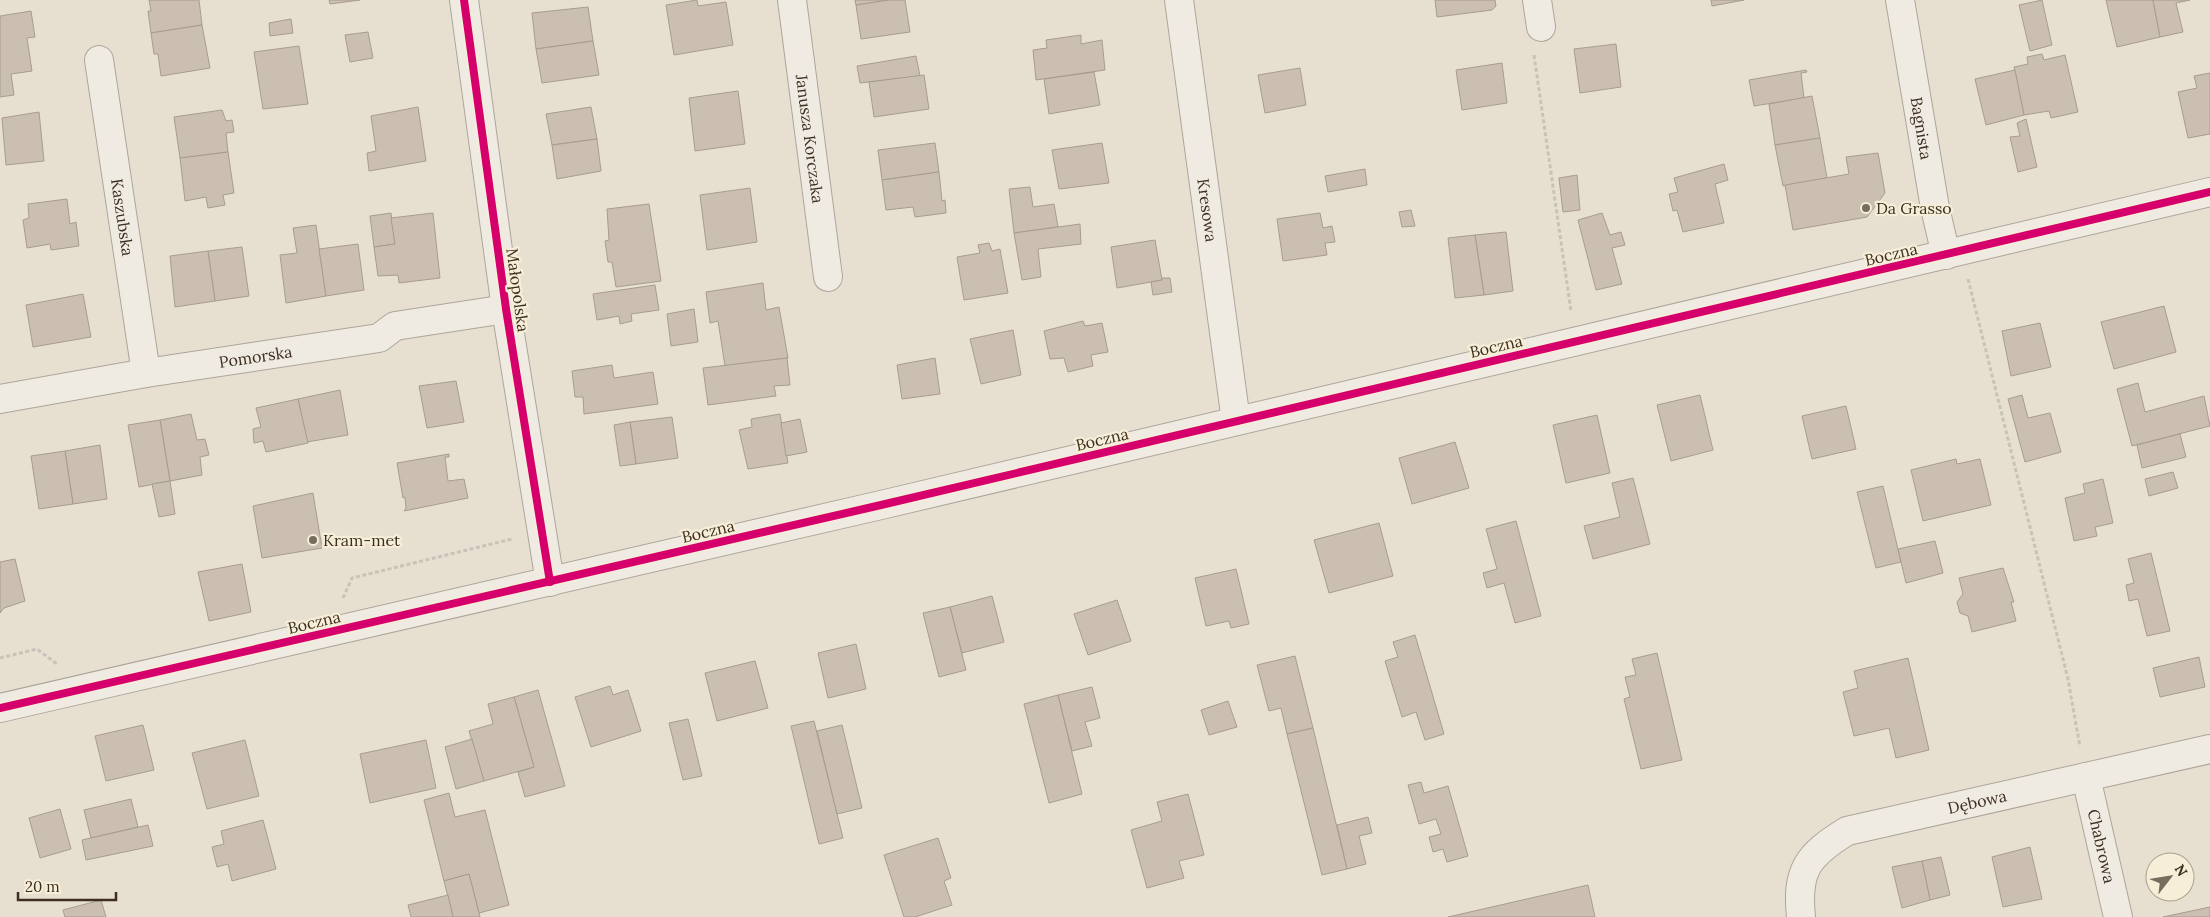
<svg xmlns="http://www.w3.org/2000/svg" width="2210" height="917" viewBox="0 0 2210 917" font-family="Lora,serif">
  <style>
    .building { fill: #cbbfb2; stroke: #a89c90 }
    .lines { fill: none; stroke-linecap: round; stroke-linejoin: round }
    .minor-casing { stroke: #ada599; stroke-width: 30 }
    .path { stroke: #c8c2b9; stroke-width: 3; stroke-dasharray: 4 2.5; stroke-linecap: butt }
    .minor { stroke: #efebe3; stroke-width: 28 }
    .cycleway-casing { stroke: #f7eed8; stroke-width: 11 }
    .cycleway { stroke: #d6006c; stroke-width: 8 }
    .poi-dot { fill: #786c5e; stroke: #f7eed8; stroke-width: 2 }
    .labels { text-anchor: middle; stroke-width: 4.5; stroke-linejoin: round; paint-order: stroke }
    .street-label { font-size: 16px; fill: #3d2e20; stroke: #f7eed8 }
    .poi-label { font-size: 16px; fill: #3d2e20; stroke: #f7eed8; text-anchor: start }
  </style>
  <rect width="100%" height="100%" fill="#e7e0d1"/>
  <g class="building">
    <polygon points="149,0 199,0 202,25 151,33 148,11 151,11"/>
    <polygon points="329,0 360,0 330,4"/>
    <polygon points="697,0 698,6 726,2 733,45 674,55 666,5"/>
    <polygon points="855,0 889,0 856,5"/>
    <polygon points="889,0 905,0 910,32 861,39 856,5"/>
    <polygon points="1435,0 1495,0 1496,6 1492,10 1437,17"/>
    <polygon points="1711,0 1744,0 1712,6"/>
    <polygon points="2042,0 2052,45 2030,51 2019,5"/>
    <polygon points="2106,0 2153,0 2160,37 2117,47"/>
    <polygon points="2153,0 2190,0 2176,3 2183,32 2160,37"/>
    <polygon points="588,7 593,41 536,49 532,13"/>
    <polygon points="31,11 35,37 27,38 32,71 11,74 14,95 0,97 0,16"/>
    <polygon points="291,19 293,33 270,36 269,23"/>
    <polygon points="202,25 210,68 161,76 158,54 154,54 151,33"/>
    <polygon points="368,32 373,58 350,62 345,35"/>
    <polygon points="1081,35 1081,44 1102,40 1105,70 1036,80 1033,50 1047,48 1046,40"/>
    <polygon points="593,41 599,75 542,83 536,49"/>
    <polygon points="1616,44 1621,87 1580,93 1574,49"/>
    <polygon points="299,46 308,104 263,109 254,52"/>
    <polygon points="2042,54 2044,60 2065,55 2078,112 2051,118 2049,111 2024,115 2014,67 2028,64 2027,57"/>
    <polygon points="916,56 920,76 860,83 857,66"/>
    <polygon points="1502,63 1507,103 1462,110 1456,70"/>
    <polygon points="1300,68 1306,105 1265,113 1258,75"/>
    <polygon points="1806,70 1807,72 1801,73 1804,98 1754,106 1749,80"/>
    <polygon points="2015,70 2024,115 1986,125 1975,79"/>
    <polygon points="1094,72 1100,105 1049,114 1044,79"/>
    <polygon points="2210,73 2210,134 2188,138 2178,92 2197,88 2194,76"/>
    <polygon points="924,75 929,109 874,117 869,82"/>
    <polygon points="738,91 745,144 695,151 689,98"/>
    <polygon points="1812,96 1820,138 1775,145 1769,104"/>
    <polygon points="418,107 426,161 369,171 367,153 376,151 371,116"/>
    <polygon points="591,107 597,139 552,145 546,114"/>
    <polygon points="222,110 226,121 232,120 234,132 226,133 228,152 180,158 174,117"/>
    <polygon points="39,112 44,161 6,165 2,118"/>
    <polygon points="2026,119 2037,167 2018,172 2010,137 2020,136 2017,123"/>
    <polygon points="1820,138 1827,178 1783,186 1775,145"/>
    <polygon points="597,139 601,171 557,179 552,145"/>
    <polygon points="935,143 939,172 882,180 878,150"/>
    <polygon points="1102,143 1109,183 1059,189 1052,150"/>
    <polygon points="228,152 234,193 223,195 225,205 208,208 206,197 185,201 180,158"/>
    <polygon points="1878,153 1885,193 1867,217 1793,230 1785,185 1849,174 1846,157"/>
    <polygon points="1724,164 1728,180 1715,184 1724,223 1683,232 1677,210 1673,211 1669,194 1678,192 1674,178"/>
    <polygon points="1365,169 1367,185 1328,192 1325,176"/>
    <polygon points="939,172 942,201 945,200 946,213 915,217 913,207 886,210 882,180"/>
    <polygon points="1577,175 1580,210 1563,212 1559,178"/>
    <polygon points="1030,187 1033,207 1054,204 1058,227 1014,233 1009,189"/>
    <polygon points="750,188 757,242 707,250 700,195"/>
    <polygon points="67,199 70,224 76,222 79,246 51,250 50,244 27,248 23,220 29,218 28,204"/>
    <polygon points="649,204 661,281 616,287 612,262 608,262 605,241 609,240 607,209"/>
    <polygon points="1411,210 1415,226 1402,227 1399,212"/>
    <polygon points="391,213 395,244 374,247 370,216"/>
    <polygon points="433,213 440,278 399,283 398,275 378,276 374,247 395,244 391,218"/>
    <polygon points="1320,213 1323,228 1332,226 1335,242 1325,243 1327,255 1283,261 1277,219"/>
    <polygon points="1602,213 1610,235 1621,232 1625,245 1612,248 1622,284 1596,290 1578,220"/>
    <polygon points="1080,224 1081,244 1038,249 1041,277 1022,280 1014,233"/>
    <polygon points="316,225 326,296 286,303 280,255 297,253 293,228"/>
    <polygon points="1506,232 1513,291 1484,295 1475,235"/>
    <polygon points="1475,235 1484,295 1455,298 1448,238"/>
    <polygon points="1155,240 1162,280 1117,288 1111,247"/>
    <polygon points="989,243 992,251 1000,249 1008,293 964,300 957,257 980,253 978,245"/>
    <polygon points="358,244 364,290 326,296 319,249"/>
    <polygon points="242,247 249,296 215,301 208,251"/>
    <polygon points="208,251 215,301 175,307 170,256"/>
    <polygon points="1162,278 1170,278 1172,292 1153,295 1151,282 1162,280"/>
    <polygon points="763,283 766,310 779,307 788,358 725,366 718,321 710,323 706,292"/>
    <polygon points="655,285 659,310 631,314 632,321 620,324 619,316 597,320 593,294"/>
    <polygon points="83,294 91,337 33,347 26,305"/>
    <polygon points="2164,306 2176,352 2114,369 2101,322"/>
    <polygon points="694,309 698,342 671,346 667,314"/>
    <polygon points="1083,321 1085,326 1102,323 1108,352 1091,355 1093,366 1068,372 1064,358 1050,359 1044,331"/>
    <polygon points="2040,323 2051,367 2011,376 2002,331"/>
    <polygon points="1013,330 1021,375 981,384 970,339"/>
    <polygon points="787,358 790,385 774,386 776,396 708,405 703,368"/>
    <polygon points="935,358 940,394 902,399 897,365"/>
    <polygon points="612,365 614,378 653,372 658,404 584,414 583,397 575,397 572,371"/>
    <polygon points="456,381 464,422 427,428 419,386"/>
    <polygon points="2138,383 2145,412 2204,396 2210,426 2132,446 2117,389"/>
    <polygon points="340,390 348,435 307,442 298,399"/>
    <polygon points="1700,395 1713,450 1671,461 1657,405"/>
    <polygon points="2022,395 2028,418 2050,413 2061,452 2025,462 2008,399"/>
    <polygon points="298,399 308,443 266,452 263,441 254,443 253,429 261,427 256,408"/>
    <polygon points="1846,406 1856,449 1812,459 1802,416"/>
    <polygon points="191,414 197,440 205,439 209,455 200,457 202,475 170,481 160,420"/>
    <polygon points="780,414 788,463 748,469 739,430 752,427 751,419"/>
    <polygon points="1597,415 1610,473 1566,483 1553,425"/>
    <polygon points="672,417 678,458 636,464 630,422"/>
    <polygon points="800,419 807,452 786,456 781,423"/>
    <polygon points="160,420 170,481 139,487 128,425"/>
    <polygon points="630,422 636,464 620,466 614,425"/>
    <polygon points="2180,434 2186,457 2142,468 2137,445"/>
    <polygon points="1455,442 1469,488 1412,504 1399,458"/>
    <polygon points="100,445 107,499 73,504 65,451"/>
    <polygon points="65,451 73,504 39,509 31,456"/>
    <polygon points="449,454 449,457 445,457 448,481 464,479 468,498 404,511 406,508 405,497 403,498 397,463"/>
    <polygon points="1956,459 1957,464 1980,459 1991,505 1923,521 1911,470"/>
    <polygon points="2173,472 2178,488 2149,496 2145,479"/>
    <polygon points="1633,478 1650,544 1593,559 1584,526 1620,517 1612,483"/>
    <polygon points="2103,479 2113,523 2095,527 2097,536 2074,541 2065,498 2085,493 2083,484"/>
    <polygon points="170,481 175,514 159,517 152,484"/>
    <polygon points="1883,486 1901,562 1876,568 1857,492"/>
    <polygon points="313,493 322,548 262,558 253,506"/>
    <polygon points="1516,521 1541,616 1515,623 1504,583 1487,588 1483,573 1497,569 1486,529"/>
    <polygon points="1379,523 1393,576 1329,593 1314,540"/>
    <polygon points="1935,541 1943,573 1906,583 1898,549"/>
    <polygon points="2151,553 2170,631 2147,636 2138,599 2129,601 2126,585 2134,583 2128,559"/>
    <polygon points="15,559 25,601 4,608 0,613 0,562"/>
    <polygon points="242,564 251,612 209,621 198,572"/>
    <polygon points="2003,568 2014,602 2011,602 2016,621 1972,632 1968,616 1960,613 1957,602 1963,594 1959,578"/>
    <polygon points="1236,569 1249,624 1231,628 1229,621 1206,626 1195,578"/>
    <polygon points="992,596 1004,642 962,653 950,607"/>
    <polygon points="1117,600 1131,641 1088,655 1074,614"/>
    <polygon points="950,607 966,670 939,677 923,613"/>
    <polygon points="1415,635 1444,734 1425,740 1416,712 1402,717 1385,661 1398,657 1393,642"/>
    <polygon points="856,644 866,689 828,698 818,653"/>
    <polygon points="1657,653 1682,760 1641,769 1624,699 1630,697 1625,677 1636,675 1632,659"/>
    <polygon points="1295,656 1313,728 1287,734 1281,708 1269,711 1257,665"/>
    <polygon points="2199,657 2205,687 2160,697 2153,668"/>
    <polygon points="1908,658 1929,750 1896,758 1889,728 1854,736 1843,692 1858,688 1854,671"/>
    <polygon points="755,661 768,708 717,721 705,673"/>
    <polygon points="610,686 613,695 628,690 641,731 591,747 575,697"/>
    <polygon points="1092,687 1100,718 1085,722 1092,746 1072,751 1058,695"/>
    <polygon points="538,690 565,786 525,797 518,772 534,767 514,697"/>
    <polygon points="1058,695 1082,794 1049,803 1024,704"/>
    <polygon points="514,697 534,767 484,781 469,731 493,724 488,704"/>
    <polygon points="1228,701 1237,727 1209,735 1201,710"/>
    <polygon points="688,719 702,776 683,780 669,723"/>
    <polygon points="814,721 843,838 819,844 791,726"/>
    <polygon points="143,725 154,770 106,781 95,736"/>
    <polygon points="842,725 862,808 837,814 817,731"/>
    <polygon points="1313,728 1347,869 1322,875 1287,734"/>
    <polygon points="472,739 484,781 456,789 445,747"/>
    <polygon points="245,740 259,796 207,809 192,753"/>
    <polygon points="426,740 436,788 370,803 360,754"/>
    <polygon points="1421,782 1424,793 1448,786 1468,856 1447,862 1443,849 1433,852 1429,837 1441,834 1436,819 1419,824 1408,785"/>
    <polygon points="449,793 455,817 485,810 509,905 479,913 469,874 444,881 424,800"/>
    <polygon points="1188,794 1204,855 1179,861 1184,878 1147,888 1131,830 1162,821 1157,802"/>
    <polygon points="131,799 138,827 91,838 84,810"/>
    <polygon points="60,809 71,849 40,858 29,818"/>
    <polygon points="1368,817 1372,833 1359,836 1366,864 1347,869 1337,825"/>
    <polygon points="263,820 276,869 232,881 228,864 217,867 212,847 224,844 221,831"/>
    <polygon points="148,825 153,846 86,860 82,840"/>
    <polygon points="938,838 951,878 944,881 952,905 915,917 904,917 884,855"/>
    <polygon points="2030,847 2042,899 2003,907 1992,857"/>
    <polygon points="1941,857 1950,895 1930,900 1922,861"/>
    <polygon points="1922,861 1930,900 1902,908 1892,867"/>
    <polygon points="469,874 480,917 453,917 444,881"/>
    <polygon points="1588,885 1595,917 1448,917"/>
    <polygon points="448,895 453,917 411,917 408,905"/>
    <polygon points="101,900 106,917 65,917 63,910"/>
    <polygon points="2210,907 2210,917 2163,917"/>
  </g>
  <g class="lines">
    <g class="minor-casing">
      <g id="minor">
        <polyline points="464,0 506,309 550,582"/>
        <path id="s1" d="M792,0L828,277"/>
        <path id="s2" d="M1179,0L1236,421"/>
        <polyline points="1537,0 1541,27"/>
        <path id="s3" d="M1900,0L1935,208L1946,255"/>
        <path id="s4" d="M99,60L146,373"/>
        <path id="s5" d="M0,399L146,373L379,338L395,326L506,309"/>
        <polyline points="0,708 881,505 2210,192"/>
        <path id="s6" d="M2086,777L2118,917"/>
        <path id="s7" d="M1801,917C1796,870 1808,855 1847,831L2210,749"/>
      </g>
    </g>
    <g class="path">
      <polyline points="1534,55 1571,311"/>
      <polyline points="1968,279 2068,679 2080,747"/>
      <polyline points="343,598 352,578 512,539"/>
      <polyline points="0,658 37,649 57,664"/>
    </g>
    <use href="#minor" class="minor"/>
    <g class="cycleway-casing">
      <g id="cycleway">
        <polyline points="464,0 506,309 550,582"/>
        <polyline points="0,708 881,505 2210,192"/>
      </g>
    </g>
    <use href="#cycleway" class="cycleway"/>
  </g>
  <g class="poi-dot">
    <circle cx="1866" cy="208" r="5"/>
    <circle cx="313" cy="540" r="5"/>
  </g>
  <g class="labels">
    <g class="street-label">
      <text dy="6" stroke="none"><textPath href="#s3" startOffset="130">Bagnista</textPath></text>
      <text dy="6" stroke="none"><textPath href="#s1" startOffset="140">Janusza Korczaka</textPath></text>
      <text dy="6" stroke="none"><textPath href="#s2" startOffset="212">Kresowa</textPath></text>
      <text dy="6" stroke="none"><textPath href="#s4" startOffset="159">Kaszubska</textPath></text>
      <text transform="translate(1891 254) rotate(-13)" y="6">Boczna</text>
      <text transform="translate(518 290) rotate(82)" y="6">Małopolska</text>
      <text transform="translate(1496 346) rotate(-13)" y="6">Boczna</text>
      <text dy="6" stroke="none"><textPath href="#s5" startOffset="259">Pomorska</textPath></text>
      <text transform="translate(1102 439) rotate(-13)" y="6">Boczna</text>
      <text transform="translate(708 531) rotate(-13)" y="6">Boczna</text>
      <text transform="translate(314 622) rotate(-13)" y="6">Boczna</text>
      <text dy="6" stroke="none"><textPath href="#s7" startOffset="239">Dębowa</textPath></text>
      <text dy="6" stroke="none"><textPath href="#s6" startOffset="71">Chabrowa</textPath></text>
    </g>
    <g class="poi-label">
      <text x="1876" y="214">Da Grasso</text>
      <text x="323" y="546">Kram-met</text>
    </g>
  </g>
  <g transform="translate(2170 877) rotate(59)"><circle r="24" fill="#f7eed8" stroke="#ada18e"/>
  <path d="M0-4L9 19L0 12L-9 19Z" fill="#786c5e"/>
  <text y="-8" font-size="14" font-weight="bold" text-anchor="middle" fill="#3d2e20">N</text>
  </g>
  <path d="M18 892v8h98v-8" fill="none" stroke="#3d2e20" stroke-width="2.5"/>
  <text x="25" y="892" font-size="15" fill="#3d2e20" stroke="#f7eed8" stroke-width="4" paint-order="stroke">20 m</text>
</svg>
